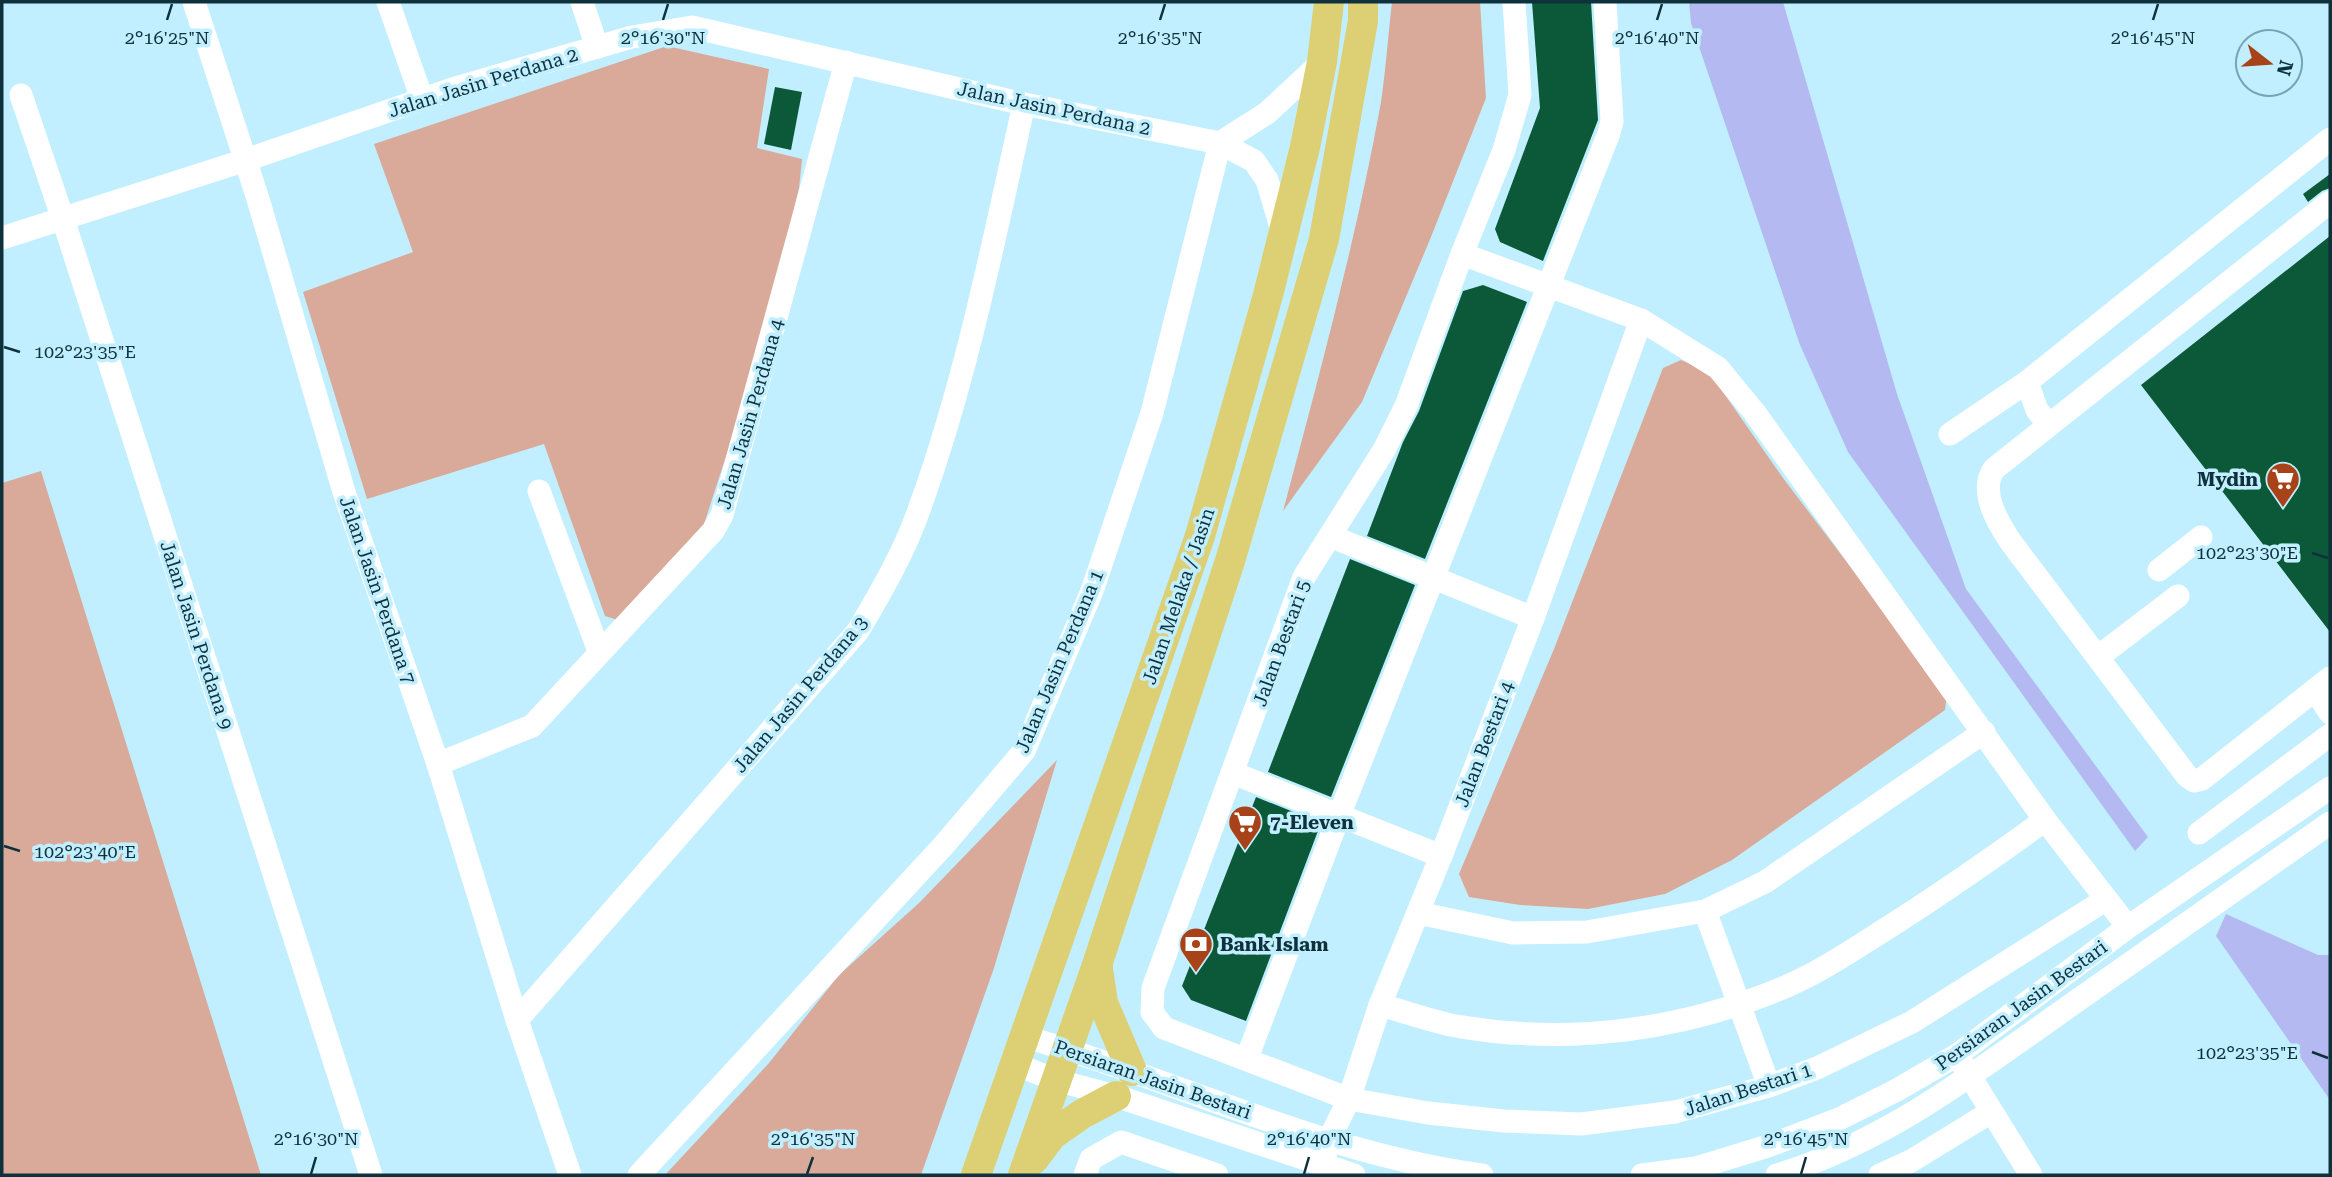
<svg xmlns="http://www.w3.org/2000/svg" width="2332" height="1177" viewBox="0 0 2332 1177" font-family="'Roboto Serif',serif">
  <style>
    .green { fill: #d9aa9a }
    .water { fill: #b4b9f2 }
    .building { fill: #0c593a }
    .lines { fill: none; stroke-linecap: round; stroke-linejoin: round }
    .minor { stroke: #fff; stroke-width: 23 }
    .major { stroke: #dccf74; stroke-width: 30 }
    .ticks { fill: none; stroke: #0e313b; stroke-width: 2.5 }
    .labels { text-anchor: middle; stroke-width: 7; stroke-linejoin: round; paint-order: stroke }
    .street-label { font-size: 19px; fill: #0e313b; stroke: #c1efff }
    .poi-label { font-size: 19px; font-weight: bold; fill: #0e313b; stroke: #c1efff; text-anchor: start }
    .ticks-label { font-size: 18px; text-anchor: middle; fill: #0e313b; stroke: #c1efff; stroke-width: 7; stroke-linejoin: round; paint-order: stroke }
  </style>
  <rect width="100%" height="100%" fill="#c1efff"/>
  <g class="green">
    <path d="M1392,2H1480L1486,98L1431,237L1362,402L1283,511C1319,376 1356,240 1381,102C1386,69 1388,35 1392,2Z"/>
    <polygon points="667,46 769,69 757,148 802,159 799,188 759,355 704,524 618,620 605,616 544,444 367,499 303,292 413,252 374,144"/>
    <polygon points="1681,360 1709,372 1783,478 1947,694 1945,710 1732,860 1665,894 1588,909 1520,905 1469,897 1459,874 1554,649 1663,368"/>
    <polygon points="41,471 261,1175 2,1175 2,483"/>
    <polygon points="1057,760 994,968 921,1175 665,1175 769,1063 839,975 919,903"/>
  </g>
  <g class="water">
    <polygon points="1689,2 1783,2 1897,394 1966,589 2148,837 2135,851 1848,452 1800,345 1691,23"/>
    <polygon points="2226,914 2318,955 2330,955 2330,1100 2216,936"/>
  </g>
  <g class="building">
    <polygon points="1532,2 1591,2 1598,120 1543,261 1500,242 1495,229 1540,108"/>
    <polygon points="775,87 802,92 791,150 764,144"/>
    <polygon points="2330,174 2330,188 2322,191 2308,202 2303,194"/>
    <polygon points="2330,236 2330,632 2141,385"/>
    <polygon points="1483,285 1527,302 1425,559 1367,536 1403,442 1419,411 1463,291"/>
    <polygon points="1350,559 1415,585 1331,797 1268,772"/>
    <polygon points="1256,797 1321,823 1246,1021 1191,1000 1182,986"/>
  </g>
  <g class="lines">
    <g class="minor">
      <polyline points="194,2 258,199 344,492 438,764 517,1020 570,1175"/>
      <polyline points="388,2 422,99"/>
      <polyline points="582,2 597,47"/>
      <polyline points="1514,2 1520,95 1504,150 1462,254 1406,406 1384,450 1304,577 1153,988 1152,1012 1164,1028 1349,1099 1428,1113 1504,1121 1581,1124 1675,1112 1769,1086 1817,1068 1912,1022 2105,900"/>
      <polyline points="21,95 63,219 371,1175"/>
      <polyline points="1220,143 1267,113 1322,62"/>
      <path d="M2330,202L1994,469C1979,491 1997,521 2010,541L2187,776L2194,781L2202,779L2330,678"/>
      <polyline points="2,238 246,160 452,89 632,37 692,27 1024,104 1220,143 1254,161 1267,180 1283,234"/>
      <polyline points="1462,254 1641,320 1718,368 1755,413 2045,820 2128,927"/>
      <polyline points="2027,382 2037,410 2049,425"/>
      <polyline points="1950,434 2027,382 2330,139"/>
      <polyline points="539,491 599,651"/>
      <polyline points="1330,536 1533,618"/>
      <polyline points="2159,570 2201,537"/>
      <polyline points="2098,657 2178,596"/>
      <polyline points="2315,690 2330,713"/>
      <polyline points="438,764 532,726 713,531 722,515 846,62"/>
      <polyline points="1233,773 1441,856"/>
      <polyline points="2199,833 2330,735"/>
      <polyline points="1705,911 1769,1086"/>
      <polyline points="1418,913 1513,933 1587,932 1705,911 1765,882 1984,732"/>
      <path d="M1380,1005C1407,1012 1435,1023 1462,1027C1572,1045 1683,1030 1785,987C1818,973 1848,953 1878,934C1935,898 1990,860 2045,820"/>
      <path d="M517,1020L858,631C881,592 905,551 920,507C967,377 994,239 1024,104"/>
      <path d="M1026,1037C1178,1081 1324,1154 1482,1175"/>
      <polyline points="1247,1058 1339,816 1609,133 1612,121 1605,2"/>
      <polyline points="1015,1064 1055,1080 1116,1096 1354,1175"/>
      <polyline points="1963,1065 2031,1175"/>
      <polyline points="1322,1166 1329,1140 1349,1099 1380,1005 1441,856 1533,618 1641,320"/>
      <polyline points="639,1175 944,845 1024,751 1092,591 1152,413 1220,143"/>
      <polyline points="1085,1175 1091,1159 1121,1142 1217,1175"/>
      <polyline points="1642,1175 1696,1168 1768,1146 1839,1119 1897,1090 1957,1055 2128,927 2330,788"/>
      <path d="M1777,1175C1883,1143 1972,1075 2061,1012C2151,949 2241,886 2330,823"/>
      <polyline points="1880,1175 1911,1161 1991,1112"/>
    </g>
    <g class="major">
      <polyline points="1098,969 1103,1003 1132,1071"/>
      <polyline points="1034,1159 1052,1135 1082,1114 1116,1096"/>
      <polyline points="976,1175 1200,536 1268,295 1305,147 1322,62 1329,2"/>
      <polyline points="1023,1175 1097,965 1230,561 1324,239 1363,21 1363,2"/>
    </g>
  </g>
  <path class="ticks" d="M167,20L172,4M663,20L668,4M1160,20L1165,4M1657,20L1662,4M2153,20L2158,4M4,347L20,352M2312,553L2328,558M4,846L20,851M2312,1052L2328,1058M311,1174L316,1157M807,1174L813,1157M1304,1174L1309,1157M1801,1174L1806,1157"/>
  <defs>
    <g id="supermarket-pin" transform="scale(1.75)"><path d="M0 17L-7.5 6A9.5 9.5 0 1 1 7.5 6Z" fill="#a84218" stroke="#c1efff"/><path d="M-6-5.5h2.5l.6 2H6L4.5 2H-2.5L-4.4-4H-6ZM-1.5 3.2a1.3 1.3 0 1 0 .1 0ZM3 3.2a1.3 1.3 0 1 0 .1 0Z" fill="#fff"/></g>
    <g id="bank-pin" transform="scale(1.75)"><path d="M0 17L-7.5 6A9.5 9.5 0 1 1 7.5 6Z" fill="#a84218" stroke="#c1efff"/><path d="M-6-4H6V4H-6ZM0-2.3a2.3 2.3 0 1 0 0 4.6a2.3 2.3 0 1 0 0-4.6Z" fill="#fff"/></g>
  </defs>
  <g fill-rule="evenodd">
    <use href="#supermarket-pin" x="2283" y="479"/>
    <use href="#supermarket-pin" x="1245" y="822"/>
    <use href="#bank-pin" x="1196" y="944"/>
  </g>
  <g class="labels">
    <g class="street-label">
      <text transform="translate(483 82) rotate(-17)" y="7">Jalan Jasin Perdana 2</text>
      <text transform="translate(1054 108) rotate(12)" y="7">Jalan Jasin Perdana 2</text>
      <text transform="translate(750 414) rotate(-74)" y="7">Jalan Jasin Perdana 4</text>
      <text transform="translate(378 590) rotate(71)" y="7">Jalan Jasin Perdana 7</text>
      <text transform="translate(1178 596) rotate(-71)" y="7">Jalan Melaka / Jasin</text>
      <text transform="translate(197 635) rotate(72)" y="7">Jalan Jasin Perdana 9</text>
      <text transform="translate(1281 643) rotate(-70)" y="7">Jalan Bestari 5</text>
      <text transform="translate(1059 661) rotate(-67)" y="7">Jalan Jasin Perdana 1</text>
      <text transform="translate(800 694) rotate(-50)" y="7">Jalan Jasin Perdana 3</text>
      <text transform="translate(1484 744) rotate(-69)" y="7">Jalan Bestari 4</text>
      <text transform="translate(2021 1005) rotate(-36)" y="7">Persiaran Jasin Bestari</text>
      <text transform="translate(1153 1079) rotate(19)" y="7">Persiaran Jasin Bestari</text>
      <text transform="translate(1748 1089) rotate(-18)" y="7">Jalan Bestari 1</text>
    </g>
    <g class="poi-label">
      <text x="2258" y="486" text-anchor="end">Mydin</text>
      <text x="1270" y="829">7-Eleven</text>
      <text x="1220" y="951">Bank Islam</text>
    </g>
  </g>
  <g class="ticks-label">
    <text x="167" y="44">2°16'25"N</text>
    <text x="663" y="44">2°16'30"N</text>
    <text x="1160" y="44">2°16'35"N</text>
    <text x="1657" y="44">2°16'40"N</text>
    <text x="2153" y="44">2°16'45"N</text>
    <text x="85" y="358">102°23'35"E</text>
    <text x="2247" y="559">102°23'30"E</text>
    <text x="85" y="858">102°23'40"E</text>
    <text x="2247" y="1059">102°23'35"E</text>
    <text x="316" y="1145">2°16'30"N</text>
    <text x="813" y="1145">2°16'35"N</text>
    <text x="1309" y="1145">2°16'40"N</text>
    <text x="1806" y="1145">2°16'45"N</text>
  </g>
  <rect width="2332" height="1177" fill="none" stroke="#0e313b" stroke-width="7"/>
  <g transform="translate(2269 63) rotate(107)"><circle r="33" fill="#c1efff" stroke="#79a3b1" stroke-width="2"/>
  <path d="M0-5L12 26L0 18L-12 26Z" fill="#a84218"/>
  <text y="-10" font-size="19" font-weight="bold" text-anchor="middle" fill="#0e313b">N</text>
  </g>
</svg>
